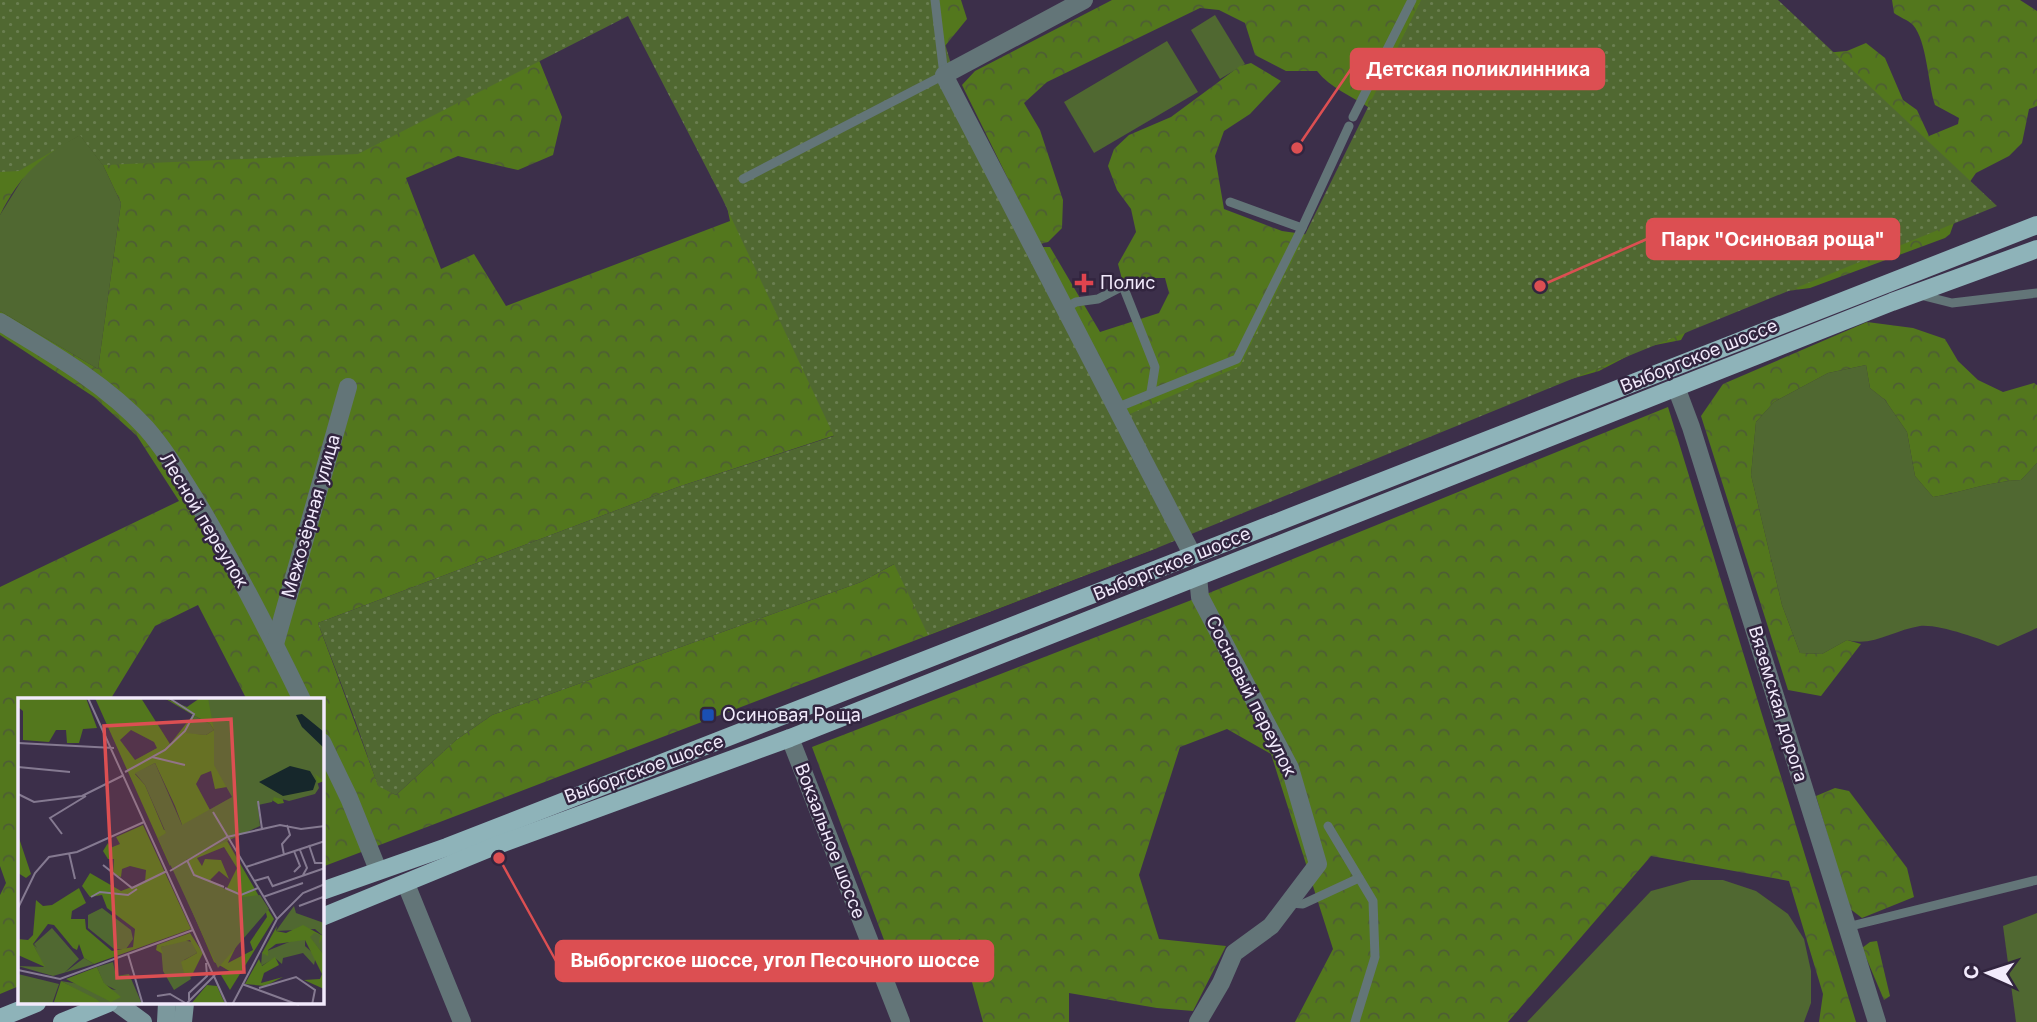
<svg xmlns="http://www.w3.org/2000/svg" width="2037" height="1022" viewBox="0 0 2037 1022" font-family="Inter,sans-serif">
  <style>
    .green { fill: #506831 }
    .forest { fill: url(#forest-crowns); fill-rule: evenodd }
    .park { fill: url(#park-dots) }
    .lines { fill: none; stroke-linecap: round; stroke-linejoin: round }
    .service { stroke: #637578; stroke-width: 9 }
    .minor { stroke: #637578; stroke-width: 18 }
    .secondary { stroke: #7b989d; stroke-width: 18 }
    .primary { stroke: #8eb3b9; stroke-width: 18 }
    .health-dot { fill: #e0444e; stroke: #32253f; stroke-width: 2.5 }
    .transit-dot { fill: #1a4fb4; stroke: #32253f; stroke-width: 2.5 }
    .labels { text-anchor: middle; stroke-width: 5; stroke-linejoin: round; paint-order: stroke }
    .poi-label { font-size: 18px; fill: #f2eafc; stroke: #32253f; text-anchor: start }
    .street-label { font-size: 18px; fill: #f2eafc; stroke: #32253f }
    .inset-road { fill: none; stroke: #857a91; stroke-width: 2 }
    .view { fill: #dc4f52; fill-opacity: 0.15; stroke: #dc4f52; stroke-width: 3.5 }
    .inset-edge { fill: none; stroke: #f2eafc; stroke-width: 3.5 }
    .leader { fill: none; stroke: #dc4f52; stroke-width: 2.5 }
    .callout-dot { fill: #dc4f52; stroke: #32253f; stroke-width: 2.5 }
    .callout { fill: #dc4f52; stroke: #dc4f52; stroke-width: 2.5 }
    .callout-label { font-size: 19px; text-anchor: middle; font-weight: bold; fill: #fff }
  </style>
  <defs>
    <pattern id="forest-crowns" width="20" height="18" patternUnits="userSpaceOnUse" patternTransform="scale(1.75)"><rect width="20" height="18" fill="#53771d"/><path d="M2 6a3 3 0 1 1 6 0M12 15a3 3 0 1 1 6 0" fill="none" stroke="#4e5e34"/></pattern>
    <pattern id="park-dots" width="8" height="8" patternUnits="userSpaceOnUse" patternTransform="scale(1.75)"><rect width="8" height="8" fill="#506831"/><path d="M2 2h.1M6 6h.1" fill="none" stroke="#6a7e50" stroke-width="1.8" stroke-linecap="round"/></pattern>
  </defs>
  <rect width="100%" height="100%" fill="#3c2f4a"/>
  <g class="green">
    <polygon points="1215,15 1245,64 1220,79 1191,30"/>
    <polygon points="1167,41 1198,92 1094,153 1064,102"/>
    <polygon points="80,135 103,165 121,203 98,369 0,311 0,215 28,170 51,151"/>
    <path d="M1866,365L1870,388L1885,400L1907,432L1915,476L1933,497C1963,492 1991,481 2021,480L2037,463V628L1998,646C1980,639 1939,624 1920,626C1894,630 1873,647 1847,640L1822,654L1800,653L1782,605L1751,475L1756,422L1774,402L1828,373Z"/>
    <polygon points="1691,880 1723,880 1756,891 1788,914 1804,939 1811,971 1811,1003 1804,1022 1527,1022 1651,891"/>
    <polygon points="2037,913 2037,1022 2016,1022 2003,926"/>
  </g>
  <g class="forest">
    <path d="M0,0L627,12L539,60L562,117L553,155L518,170L458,156L406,178L441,269L474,254L506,306L730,221L726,202L954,103L1167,521L1157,548L322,867V700H247L198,605L155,626L110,700H19V986L0,994V895L6,883L0,866V587L179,501L137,436L94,397L0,335V311L98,369L121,203L103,165L80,135C40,157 21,174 0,215ZM869,424L922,549L861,582L492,715L456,740L396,795L378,785L318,623L678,487Z"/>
    <polygon points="882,0 961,0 967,19 945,46"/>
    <path d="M1112,0H1458L1824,53L1847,51L1866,43L1885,58L1903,100L1917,110L1929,136L1958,124L1959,118L1935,105C1928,84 1927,41 1913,25C1908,20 1899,17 1894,13L1892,0H2020L2037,11V106L2029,109L2022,143L2009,156L1976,173L1967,186L1950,234L1945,238L1810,288L1780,292L1703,323L1685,333L1681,340L1645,347L1599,371L1557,383L1525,388L1495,410L1480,412L1181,515L1039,247H1050L1100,332L1159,313L1169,293L1165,278H1150L1129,285L1122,279L1118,264L1136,232L1131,209L1117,190L1108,166L1114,149L1129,135L1171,117L1240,66L1251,63L1281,81L1250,114L1224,131L1215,156L1224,209L1282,231L1310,235L1371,109C1352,96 1330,88 1317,71H1286L1255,55L1245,23L1219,10L1200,8L1047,82L1024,103L1040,130L1063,200L1062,228L1048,242L1040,244L962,85L975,71Z"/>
    <path d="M1867,322L1913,328L1945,339L1958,361L1978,380L2003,392L2034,383L2037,385V463L2021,480C1991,481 1963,492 1933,497L1915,476L1907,432L1885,400L1870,388L1866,365L1828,373L1774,402L1756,422L1751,475L1782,605L1800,653L1822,654L1847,640L1861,644L1821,696L1788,690L1701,416L1723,384Z"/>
    <polygon points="1668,407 1856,1022 1819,1022 1823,994 1789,881 1651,856 1508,1022 1295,1022 1333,949 1271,754 1227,729 1180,747 1139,875 1159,939 1226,946 1193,1011 1157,1008 1069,993 1069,1022 983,1022 960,939 896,972 812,747 1189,601"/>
    <polygon points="1835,788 1849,791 1907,868 1914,897 1862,918 1849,908 1816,796"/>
    <polygon points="1877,941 1890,996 1884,1000 1862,948 1870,942"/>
  </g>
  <polygon class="park" points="0,0 932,0 954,74 954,103 1116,420 1240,366 1421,0 1778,0 1997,206 1157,548 928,635 894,564 861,582 492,715 456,740 396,795 378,786 355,720 318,623 678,487 834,436 722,198 628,16 358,154 103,165 80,135 19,171 0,172"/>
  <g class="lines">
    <g class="service">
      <polyline points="1353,117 1412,0"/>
      <polyline points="743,179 944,75 935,0"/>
      <polyline points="1230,202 1302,228"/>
      <polyline points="1920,295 1952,303 2037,293"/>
      <polyline points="1065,308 1076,302 1098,299 1123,286 1155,367 1151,392"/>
      <polyline points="1116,408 1237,359 1302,228 1349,126"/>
      <polyline points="1328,826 1373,901 1375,957 1355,1022"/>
      <polyline points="1290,903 1303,904 1359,878"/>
      <polyline points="1847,927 2037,880"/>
    </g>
    <g class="minor">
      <polyline points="1084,0 944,75 1192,554"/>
      <path d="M0,322C50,352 106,384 146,428C167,452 183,480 200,507C237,570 270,634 302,700"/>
      <polyline points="1676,387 1691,427 1877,1022"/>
      <polyline points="275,644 348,387"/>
      <polyline points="790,738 901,1022"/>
      <polyline points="322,742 349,798 378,870"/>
      <polyline points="406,884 462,1022"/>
      <polyline points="1198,1022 1221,983 1234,953 1271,926 1318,864 1290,768 1200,597 1198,577"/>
    </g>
    <g class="secondary">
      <polyline points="117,1003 143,1022"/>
      <polyline points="166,1022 167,1003"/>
      <polyline points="183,1022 185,1003"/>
    </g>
    <g class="primary">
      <path d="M322,891L447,847C976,638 1508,434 2037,225"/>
      <polyline points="322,917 495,846 790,738 1892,302 2037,249"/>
      <polyline points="0,1018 37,1003"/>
      <polyline points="62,1022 109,1003"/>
    </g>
  </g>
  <path class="health-dot" d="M1080.5 272.5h7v7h7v7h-7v7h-7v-7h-7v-7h7z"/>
  <rect class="transit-dot" x="701" y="708" width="14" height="14" rx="3.5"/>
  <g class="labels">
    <g class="poi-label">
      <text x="1100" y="289">Полис</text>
      <text x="722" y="721">Осиновая Роща</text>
    </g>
    <g class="street-label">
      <text transform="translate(1699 356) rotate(-22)" y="6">Выборгское шоссе</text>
      <text transform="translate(311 516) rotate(-74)" y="6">Межозёрная улица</text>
      <text transform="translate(204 520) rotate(59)" y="6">Лесной переулок</text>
      <text transform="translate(1172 564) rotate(-22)" y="6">Выборгское шоссе</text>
      <text transform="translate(1251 696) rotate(63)" y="6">Сосновый переулок</text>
      <text transform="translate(1778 704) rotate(73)" y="6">Вяземская дорога</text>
      <text transform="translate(644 769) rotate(-20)" y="6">Выборгское шоссе</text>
      <text transform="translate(830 841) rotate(69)" y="6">Вокзальное шоссе</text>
    </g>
  </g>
  <g transform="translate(18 698)">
    <rect width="306" height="306" fill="#3c2f4a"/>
    <path d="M177,18L192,26L196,32L188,37L167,36ZM276,208L278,215L306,225V275V257L291,239L296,234L305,238L297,231L258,233ZM84,210L113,232L115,241L108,251H96L70,230V217ZM34,230L61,261L46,275L66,260L76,266L35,278L0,268L26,269L15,246L19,250L16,246ZM281,240L287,242V248L298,258L296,267L285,255L265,260L264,266L257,260L243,268L244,255ZM165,242L174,244L179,255L166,262L173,281L156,292L145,273L143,249ZM95,264L98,278L111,276L124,306H84L43,283L98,292L86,286L79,269Z" fill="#506831"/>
    <path d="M0,0H68L79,30L65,31L61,45H49L48,32H38L31,44L5,42V13L0,9ZM77,0H123L152,46L175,17L146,0L169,9L182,0H306V83L264,99L266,105L260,106L251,100L215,99L209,89L197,91L193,73L183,77L178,86L192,112L152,168ZM177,18L192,26L196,32L188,37L168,35ZM113,32L136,44L139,50L117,62L102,42ZM137,65L157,108L166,132H146L127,87L117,76ZM125,127L173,231L76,266L66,260L61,246L59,252L55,250L36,227L30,226L15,246L27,269L0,257V241L10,242L15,237L18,202L25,208L34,207L61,190L68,205L54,213L53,221H67L68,231L94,253L115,249L117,231L89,210L84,197L72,199L64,188L72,175L103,193L127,184L128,172L112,168L104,171L103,179L95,176L96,161H90L85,153L90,145L92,150L102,146L98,139ZM0,137L13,176L8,180L0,175ZM208,141L242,200L210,265L235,252L232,244L249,219L246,205L256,221L212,292L203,277L213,274L196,264L156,171ZM206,149L219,170L208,192L192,182L201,173L211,181L203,162L187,161L184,168L179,160ZM285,227L305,238L301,246L302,237L296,235L292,239L306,257V291L286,282L302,281L304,276L287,242L258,246L250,252V258L244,255L259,228L258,233L268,235ZM172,235L185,255L173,279L166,275L163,264L179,255L172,242L143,249L145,256L138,252L139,247ZM257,259L261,267L246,275L243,285L265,279L247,288L227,286L241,261L244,268ZM79,269L86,285L103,299L93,304L48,281ZM43,283L78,301L84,306L36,304ZM189,287L199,288L207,306L172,307Z" fill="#53771d" fill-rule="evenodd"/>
    <path d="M0,276L41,286L34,306H0Z" fill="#506831"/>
    <path d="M190,0H306V83L297,76L301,90L297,96L271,103L256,99L254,104L240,107L242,128L168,162L175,177L225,199L242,197L251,211L200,270L140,140L148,135L127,87L117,75L137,65L164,127L214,99L196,67V32Z" fill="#506831"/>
    <path d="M284,16L306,34V50L284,29L278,17ZM272,68L292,73L298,83L295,92L265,98L241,84Z" fill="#16272b"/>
    <path class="inset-road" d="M70,0L209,307M0,45L96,50M134,59L167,67M0,69L52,74M107,74L147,52L167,33L176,16L151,0M0,96L16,104L64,98L106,77M240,103L244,131M195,114L259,221M44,136L32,120L68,98M291,147L297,165H307M282,152L289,170L285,177M276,153L282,168L276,174M51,155L57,181M266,157L264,146L272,137L269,127M169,162L176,177L206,189M85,167L114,190L149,173M228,169L307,143M152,173L209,139L262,127L283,131L307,128M236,183L250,179L255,189M255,188L307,170M207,190L223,197L240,190M73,199L82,194L110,197L119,191M245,199L285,185M281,208L305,199L307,203M0,210L17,175L31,159L59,154L126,124M110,256L125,307M0,272L42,281L175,232M224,286L281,307M241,290L278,279L297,292L294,307M139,298L152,296L169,306M171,302V295L189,278L188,265M167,307L197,277M214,307L259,221L285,195L307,186"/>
    <path class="view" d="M213,21L226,274L99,280L86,28Z"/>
    <rect width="306" height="306" class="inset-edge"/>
  </g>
  <path class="leader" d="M1297 148L1351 69M1540 286L1647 239M499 858L556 961"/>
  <g class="callout-dot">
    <circle cx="1297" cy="148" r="7"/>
    <circle cx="1540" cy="286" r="7"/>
    <circle cx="499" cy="858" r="7"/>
  </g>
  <g class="callout">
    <rect x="1351" y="49" width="253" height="40" rx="7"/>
    <rect x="1647" y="219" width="252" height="40" rx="7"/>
    <rect x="556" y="941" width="437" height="40" rx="7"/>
  </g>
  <g class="callout-label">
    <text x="1478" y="76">Детская поликлинника</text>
    <text x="1773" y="246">Парк "Осиновая роща"</text>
    <text x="775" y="967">Выборгское шоссе, угол Песочного шоссе</text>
  </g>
  <g transform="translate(1988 973) rotate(273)" stroke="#32253f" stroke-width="5" paint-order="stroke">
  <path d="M0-5L12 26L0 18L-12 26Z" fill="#f2eafc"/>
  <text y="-10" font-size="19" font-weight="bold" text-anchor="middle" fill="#f2eafc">С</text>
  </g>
</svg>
